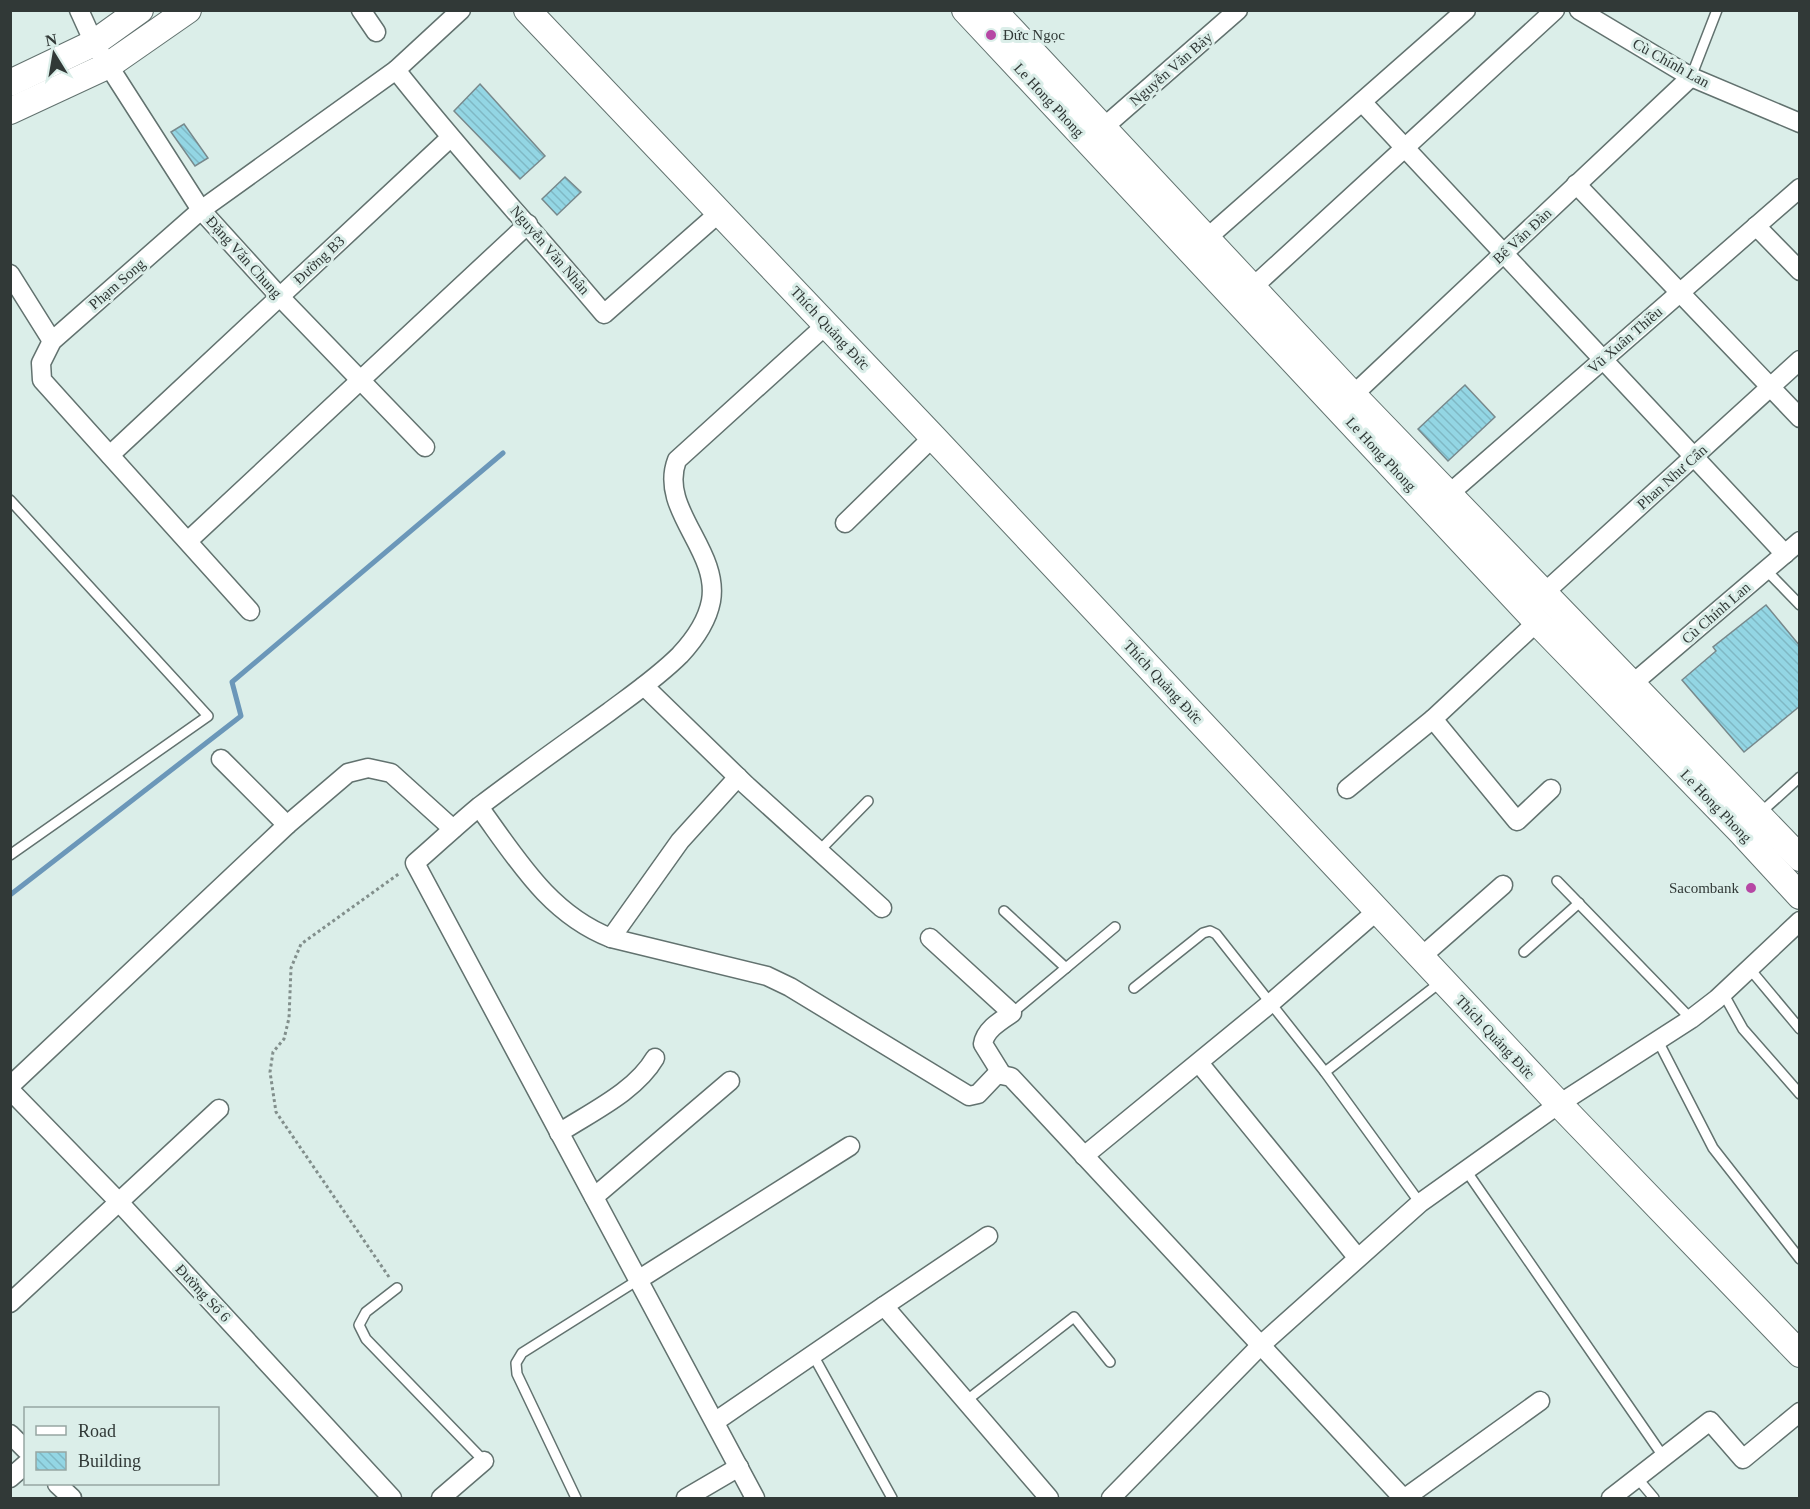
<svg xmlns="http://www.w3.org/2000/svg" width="1810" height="1509" viewBox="0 0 1810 1509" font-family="'Times New Roman',serif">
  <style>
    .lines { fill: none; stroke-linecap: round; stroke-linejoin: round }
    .stream { stroke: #6b97b9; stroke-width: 5 }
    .building { fill: url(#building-back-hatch); stroke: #78898c; stroke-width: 1.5 }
    .lane-casing { stroke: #62726f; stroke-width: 12 }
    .street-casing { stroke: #62726f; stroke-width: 21 }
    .secondary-casing { stroke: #62726f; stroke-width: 28 }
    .path { stroke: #828f8c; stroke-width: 3; stroke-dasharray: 3 3; stroke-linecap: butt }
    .lane { stroke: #fff; stroke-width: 9 }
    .street { stroke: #fff; stroke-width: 18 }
    .secondary { stroke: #fff; stroke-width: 26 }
    .poi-dot { fill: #b647a4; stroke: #dbeee9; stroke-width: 2 }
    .labels { text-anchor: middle; stroke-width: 6; stroke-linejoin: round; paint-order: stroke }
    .poi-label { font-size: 15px; fill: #313937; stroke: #dbeee9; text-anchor: start }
    .street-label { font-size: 15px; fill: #313937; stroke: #dbeee9 }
  </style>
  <defs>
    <pattern id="building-back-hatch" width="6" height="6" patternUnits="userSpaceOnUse" patternTransform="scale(1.5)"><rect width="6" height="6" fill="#93d6e4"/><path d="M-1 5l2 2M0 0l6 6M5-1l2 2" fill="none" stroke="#7fb8c4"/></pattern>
  </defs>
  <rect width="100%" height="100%" fill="#dbeee9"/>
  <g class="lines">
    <polyline class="stream" points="10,895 241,716 232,682 503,453"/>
  </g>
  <g class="building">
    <polygon points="480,84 545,156 520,179 454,111"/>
    <polygon points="184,124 208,158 195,166 171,132"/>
    <polygon points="565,177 581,192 557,215 542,199"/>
    <polygon points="1465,385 1495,417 1448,461 1418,429"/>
    <polygon points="1766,605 1800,646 1800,706 1744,752 1682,680 1716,651 1713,647"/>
  </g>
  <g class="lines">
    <g class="lane-casing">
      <g id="lane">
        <polyline points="1691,77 1717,10"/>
        <polyline points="10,500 208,716 10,855"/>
        <polyline points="1766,570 1800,605"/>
        <polyline points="1759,814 1800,777"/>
        <polyline points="819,851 868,801"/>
        <polyline points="1557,881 1691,1019"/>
        <polyline points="1004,911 1066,968"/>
        <polyline points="1524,952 1579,903"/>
        <polyline points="1749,968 1800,1029"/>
        <polyline points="1134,988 1203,933 1210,931 1216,934 1325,1072 1420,1203"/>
        <polyline points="1723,993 1743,1029 1800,1094"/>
        <polyline points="1012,1013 1115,927"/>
        <polyline points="1658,1041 1713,1148 1800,1259"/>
        <polyline points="1325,1072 1442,981"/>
        <polyline points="1465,1169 1665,1459"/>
        <polyline points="397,1288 366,1312 359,1325 366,1339 484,1461"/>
        <polyline points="813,1355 892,1498"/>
        <polyline points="967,1400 1074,1317 1110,1362"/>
        <polyline points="1638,1479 1654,1498"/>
        <polyline points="576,1498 517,1374 516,1363 522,1353 638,1280"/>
      </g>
    </g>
    <g class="street-casing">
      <g id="street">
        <polyline points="79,10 94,43 201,210 280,297 425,447"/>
        <polyline points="361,10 376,32"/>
        <polyline points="1579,10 1691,77 1800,123"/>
        <path d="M396,70C462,154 535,232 604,314L720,212"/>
        <polyline points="1362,102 1785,554"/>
        <polyline points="1104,127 1238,10"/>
        <polyline points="1576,184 1800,418"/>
        <polyline points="1756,226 1800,271"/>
        <polyline points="1207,238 1466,10"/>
        <polyline points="10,274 52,341"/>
        <polyline points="1253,287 1555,10"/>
        <polyline points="1353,395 1691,77"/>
        <polyline points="110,455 450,138"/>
        <polyline points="1450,493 1800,188"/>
        <polyline points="845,523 933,437"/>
        <polyline points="189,540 528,224"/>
        <polyline points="1544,593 1800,360"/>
        <polyline points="250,611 42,380 41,363 52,341 201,210 396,70 461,10"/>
        <polyline points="1537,622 1433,719 1517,821 1551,789"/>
        <polyline points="1631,685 1800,541"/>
        <polyline points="644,686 746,785 882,908"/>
        <polyline points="221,759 287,825"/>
        <polyline points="1347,789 1433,719"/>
        <path d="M479,807C517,859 549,914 611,938L767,976L790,987L969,1096L978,1094L997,1074L1011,1077L1403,1498"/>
        <polyline points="611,938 680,841 738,777"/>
        <path d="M930,938L1012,1013C1000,1021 985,1030 983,1044L1001,1073"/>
        <polyline points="1421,957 1503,885"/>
        <polyline points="1199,1063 1357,1257"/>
        <polyline points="10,1086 287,825 348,773 368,768 391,773 453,829"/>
        <polyline points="10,1090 118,1201 392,1498"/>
        <path d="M559,1133C591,1112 635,1092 655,1058"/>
        <polyline points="1084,1156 1272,1002 1378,910"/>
        <polyline points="594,1197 730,1081"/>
        <polyline points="638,1280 850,1146"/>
        <polyline points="10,1303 219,1109"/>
        <polyline points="884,1306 988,1236"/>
        <polyline points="716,1421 884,1306 1049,1498"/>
        <polyline points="10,1434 26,1450"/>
        <polyline points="10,1478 26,1464"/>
        <polyline points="57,1484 72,1498"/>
        <polyline points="441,1498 484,1461"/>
        <polyline points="686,1498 739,1467"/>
        <path d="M755,1498L415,863C437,844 458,824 480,806C522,774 566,743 609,712C633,694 658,677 680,655C694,640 707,622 711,601C720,550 658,509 677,460L826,325"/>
        <polyline points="1111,1498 1262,1344 1420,1203 1559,1104 1691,1019 1717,999 1800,921"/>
        <polyline points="1405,1498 1540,1401"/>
        <polyline points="1611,1498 1710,1421 1743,1459 1800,1412"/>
      </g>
    </g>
    <g class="secondary-casing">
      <g id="secondary">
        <polyline points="527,10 933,437 1559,1104 1800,1354"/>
        <polyline points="965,10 1537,622 1740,831 1800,896"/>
        <polyline points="993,10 1353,395 1800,858"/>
        <polyline points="10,83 94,43 140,10"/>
        <polyline points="10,111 109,65 188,10"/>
      </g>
    </g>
    <polyline class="path" points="389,1277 276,1112 270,1072 273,1052 284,1039 289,1018 291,968 301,944 400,873"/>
    <use href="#lane" class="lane"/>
    <use href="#street" class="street"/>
    <use href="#secondary" class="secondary"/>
  </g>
  <g class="poi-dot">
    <circle cx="991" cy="35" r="6"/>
    <circle cx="1751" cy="888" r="6"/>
  </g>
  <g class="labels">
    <g class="poi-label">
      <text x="1003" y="40">Đức Ngọc</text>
      <text x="1739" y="893" text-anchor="end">Sacombank</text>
    </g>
    <g class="street-label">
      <text transform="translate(1671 63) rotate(29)" y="5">Cù Chính Lan</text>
      <text transform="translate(1171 69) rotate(-41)" y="5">Nguyễn Văn Bảy</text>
      <text transform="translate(1049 100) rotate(47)" y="5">Le Hong Phong</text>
      <text transform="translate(1522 236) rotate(-43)" y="5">Bế Văn Đàn</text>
      <text transform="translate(550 250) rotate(49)" y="5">Nguyễn Văn Nhân</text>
      <text transform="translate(244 257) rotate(48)" y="5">Đặng Văn Chung</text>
      <text transform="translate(319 260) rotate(-43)" y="5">Đường B3</text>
      <text transform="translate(117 284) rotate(-41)" y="5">Phạm Song</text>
      <text transform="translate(830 328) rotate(47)" y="5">Thích Quảng Đức</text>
      <text transform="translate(1625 340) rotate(-41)" y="5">Vũ Xuân Thiều</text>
      <text transform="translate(1381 454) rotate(47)" y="5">Le Hong Phong</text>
      <text transform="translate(1672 477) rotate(-42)" y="5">Phan Như Cẩn</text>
      <text transform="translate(1716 613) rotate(-41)" y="5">Cù Chính Lan</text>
      <text transform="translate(1163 682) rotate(47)" y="5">Thích Quảng Đức</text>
      <text transform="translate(1716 806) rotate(46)" y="5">Le Hong Phong</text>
      <text transform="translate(1495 1037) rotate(47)" y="5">Thích Quảng Đức</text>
      <text transform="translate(203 1293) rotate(47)" y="5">Đường Số 6</text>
    </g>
  </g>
  <rect width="1810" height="1509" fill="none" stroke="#313937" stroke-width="24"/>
  <rect x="24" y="1407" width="195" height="78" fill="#dbeee9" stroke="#97a6a2" stroke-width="1.5"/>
  <rect x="36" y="1426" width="30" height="9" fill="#ffffff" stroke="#97a6a2" stroke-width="1.5"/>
  <text x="78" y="1437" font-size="18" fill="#313937">Road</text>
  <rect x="36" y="1452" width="30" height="18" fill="url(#building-back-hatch)" stroke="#97a6a2" stroke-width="1.5"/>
  <text x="78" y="1467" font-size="18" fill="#313937">Building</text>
  <g transform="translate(54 54) rotate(349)" stroke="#dbeee9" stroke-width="4.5" paint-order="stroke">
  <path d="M0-4.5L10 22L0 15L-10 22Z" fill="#313937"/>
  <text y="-9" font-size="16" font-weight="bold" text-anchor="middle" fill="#313937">N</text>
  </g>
</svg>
